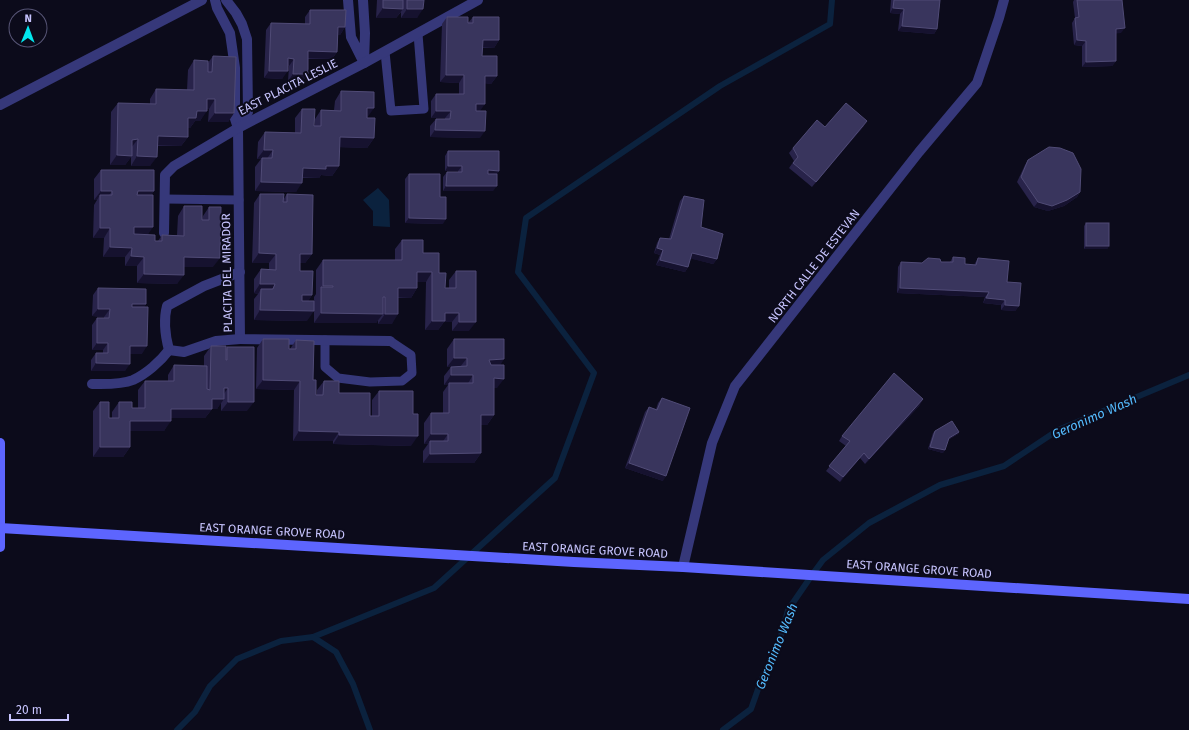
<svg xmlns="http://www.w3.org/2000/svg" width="1189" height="730" viewBox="0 0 1189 730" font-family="'Fira Sans',sans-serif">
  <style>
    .water { fill: #0b223e }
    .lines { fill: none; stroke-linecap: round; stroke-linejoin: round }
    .stream { stroke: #0b223e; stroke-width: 6 }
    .lane { stroke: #36387a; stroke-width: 9 }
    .street { stroke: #36387a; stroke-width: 10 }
    .secondary { stroke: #5d65fe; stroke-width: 10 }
    .wall { fill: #28234a }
    .shaded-wall { fill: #16122f }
    .building { fill: #39355d; stroke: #504b76 }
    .labels { text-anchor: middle; stroke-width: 4; stroke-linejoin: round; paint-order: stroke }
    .street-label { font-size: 12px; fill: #c8c5ff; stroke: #0c0b1b }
    .water-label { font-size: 13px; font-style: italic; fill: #54bbfe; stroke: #0c0b1b }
  </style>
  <rect width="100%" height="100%" fill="#0c0b1b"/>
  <polygon class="water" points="378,188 389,200 390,227 373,226 373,211 363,200"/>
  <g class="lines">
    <g class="stream">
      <polyline points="313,637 434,588 555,478 594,373 518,272 526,218 720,86 830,24 832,0"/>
      <polyline points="177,730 195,712 210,686 237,659 281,641 313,637 336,652 353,684 370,730"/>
      <polyline points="723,730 751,709 762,678 779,643 788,610 812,575 823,560 869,523 940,485 1004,466 1058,430 1189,375"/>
    </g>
    <g class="lane">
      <polyline points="385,52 391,111 424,109 418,34"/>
      <polyline points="165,199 239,200"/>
      <polyline points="325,340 325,367 338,378 370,382 402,381 412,373 411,355 390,341"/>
    </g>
    <g class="street">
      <polyline points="215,0 217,8 230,33 235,68 235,119 238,128 240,339 390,341"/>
      <polyline points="226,0 236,13 242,24 247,39 248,112 238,128"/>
      <polyline points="348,0 351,37 364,63 365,33 363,0"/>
      <polyline points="0,105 202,0"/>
      <polyline points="164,233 165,175 174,166 238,128 364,63 478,0"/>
      <path d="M169,350C165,335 163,321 167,306L204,286L240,272"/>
      <polyline points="169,350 184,352 216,341 240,339"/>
      <path d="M92,384C104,384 121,385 133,380C146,374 160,362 169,350"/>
      <polyline points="683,567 712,443 735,386 919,152 977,83 999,18 1004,0"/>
    </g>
    <g class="secondary">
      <polyline points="0,443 0,547"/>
      <polyline points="0,528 574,562 683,567 1189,599"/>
    </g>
  </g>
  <g class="wall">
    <polygon points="377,0 424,0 417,18 401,18 401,12 396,18 376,18"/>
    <polygon points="891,0 940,0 937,29 934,34 898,31 900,14 890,13"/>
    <polygon points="1074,0 1122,0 1121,33 1116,33 1116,61 1112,66 1082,67 1082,46 1074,45 1072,23 1075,18 1073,2"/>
    <polygon points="310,10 345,27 340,35 338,35 337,52 332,59 308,59 308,74 302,82 288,81 289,66 288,66 282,79 264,78 266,30 271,23 305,24 305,17"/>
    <polygon points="447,17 468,23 473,17 499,40 494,48 483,48 482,56 497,76 491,84 485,83 480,111 480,138 430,137 430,126 436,119 445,119 445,118 431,118 431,101 436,94 459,94 459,83 440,82 442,24"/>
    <polygon points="213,56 234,113 228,122 208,122 209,109 207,109 200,121 195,121 190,128 188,128 188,137 181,146 157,146 150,166 131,166 131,157 125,165 110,165 111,112 118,103 150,104 150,99 156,89 187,90 188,70 194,60 208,63"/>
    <polygon points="341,91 367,118 374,138 367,148 339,147 339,166 332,176 321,175 319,178 302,178 296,192 255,191 255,167 261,159 257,159 258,142 265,132 295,133 295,118 302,109 315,126 315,119 321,110 334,110 335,101"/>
    <polygon points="864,126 812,187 789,168 794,161 789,153 793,148 825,127"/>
    <polygon points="448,151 499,171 497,174 493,191 443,191 443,177 447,172 458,172 458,171 445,171 445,156"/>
    <polygon points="1028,160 1080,192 1077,197 1064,206 1048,211 1034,207 1017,182 1025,165"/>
    <polygon points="101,170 154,191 151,195 148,235 155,241 158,241 162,235 177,235 178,216 184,206 202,220 203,216 209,207 213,267 184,267 177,284 137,283 137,266 125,266 125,257 103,257 104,238 93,238 94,205 97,200 94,200 94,179"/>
    <polygon points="409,174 440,197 443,224 405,223 405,179"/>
    <polygon points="260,194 283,200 287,194 312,254 305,263 300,263 300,271 312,295 308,301 307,321 254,320 254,299 258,294 254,293 254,279 261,269 269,270 269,263 252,263 254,203"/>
    <polygon points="684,196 701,227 717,259 713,264 690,258 688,267 685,272 656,265 660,255 654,253 657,243 660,238 669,239 680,201"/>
    <polygon points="1086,223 1109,246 1107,249 1084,249 1084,226"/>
    <polygon points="402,240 423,253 439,273 445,288 449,288 449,280 456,271 469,331 452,331 452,322 444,322 438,330 425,330 426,282 417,282 417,288 411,298 398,298 392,324 378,324 378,320 376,323 314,323 314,297 316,294 316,270 323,260 395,260 395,249"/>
    <polygon points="953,257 965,264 974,265 978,258 1007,282 1019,306 1015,311 1001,310 1001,305 983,303 985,297 897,293 898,267 901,262 922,263 941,262 950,262"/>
    <polygon points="98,288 146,304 144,307 142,354 130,354 125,371 91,371 91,360 96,353 103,353 103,350 92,350 92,325 97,318 104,318 104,317 92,316 93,295"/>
    <polygon points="263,339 289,349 290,349 296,340 313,380 316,395 317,395 317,390 324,381 370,416 372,416 372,400 379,391 411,446 333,444 333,441 293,441 294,390 256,389 257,348"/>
    <polygon points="454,339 501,365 497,388 494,388 494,415 487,425 481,425 481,453 474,463 423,463 423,451 428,444 424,444 424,423 431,413 443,413 443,392 448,385 444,385 444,376 451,367 447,367 447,349"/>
    <polygon points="211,346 226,349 227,347 247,411 221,411 221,402 217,409 212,409 205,418 171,418 164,431 130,431 130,447 123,457 93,457 93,411 100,402 109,418 112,418 112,412 119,402 132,408 138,408 138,390 145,381 168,381 168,375 174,365 204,366 204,356"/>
    <polygon points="662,398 663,481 625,468 645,412 649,407 656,409 658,403"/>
    <polygon points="920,405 865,464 860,458 840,482 826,471 846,446 839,441 842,436"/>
    <polygon points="935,431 959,432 958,434 948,440 943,453 928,449 933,433"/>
  </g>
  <g class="shaded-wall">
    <polygon points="383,8 403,9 396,18 376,18"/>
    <polygon points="893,8 904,9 900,14 890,13"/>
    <polygon points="407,9 423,9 417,18 401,18"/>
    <polygon points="902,26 937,29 934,34 898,31"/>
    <polygon points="338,27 345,27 340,35 333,35"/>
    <polygon points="1125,28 1121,33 1112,34 1116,29"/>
    <polygon points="483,40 499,40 494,48 478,47"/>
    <polygon points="1077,40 1086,41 1082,46 1074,45"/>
    <polygon points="308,51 337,52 332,59 303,58"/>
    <polygon points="288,58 294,59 289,66 283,66"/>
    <polygon points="1116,61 1112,66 1082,67 1086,62"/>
    <polygon points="269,71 288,71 282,79 264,78"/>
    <polygon points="293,74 308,74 302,82 288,81"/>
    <polygon points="446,75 464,75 459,83 440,82"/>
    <polygon points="485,76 497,76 491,84 480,83"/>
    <polygon points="207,99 215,99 209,109 201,109"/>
    <polygon points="476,104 485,104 480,111 471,111"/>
    <polygon points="367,108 374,108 367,118"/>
    <polygon points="197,111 207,111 200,121 195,121 190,128 182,128 188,118"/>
    <polygon points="436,111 451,111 445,118 431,118"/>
    <polygon points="215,113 234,113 228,122 208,122"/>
    <polygon points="867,121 864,126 812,187 816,182"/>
    <polygon points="435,130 485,131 480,138 430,137"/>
    <polygon points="158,136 188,137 181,146 151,145"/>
    <polygon points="340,137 374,138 367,148 333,147"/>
    <polygon points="138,139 131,148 132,140"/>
    <polygon points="264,150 273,150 266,160 262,158 261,159 257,159"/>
    <polygon points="117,155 132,156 125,165 110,165"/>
    <polygon points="137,156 157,157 150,166 131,166"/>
    <polygon points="326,166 339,166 332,176 321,175 319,178 296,177 303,168"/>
    <polygon points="448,166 462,166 458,171 445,171"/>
    <polygon points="488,170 499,171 496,176 484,176"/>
    <polygon points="261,182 302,183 296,192 255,191"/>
    <polygon points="446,186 497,186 493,191 443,191"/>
    <polygon points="101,191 112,191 105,201 100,195 97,200 94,200"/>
    <polygon points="138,191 154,191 147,200 131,200"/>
    <polygon points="1080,192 1077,197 1064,206 1048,211 1034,207 1038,202"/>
    <polygon points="409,218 446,219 443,224 405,223"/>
    <polygon points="134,227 153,227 147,236 128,236"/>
    <polygon points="100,228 110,228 104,238 93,238"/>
    <polygon points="1086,246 1109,246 1107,249 1084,249"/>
    <polygon points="110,247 132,248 125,257 103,257"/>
    <polygon points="657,248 663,250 660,255 654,253"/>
    <polygon points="259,253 276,254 269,263 252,263"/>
    <polygon points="692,253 717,259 713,264 688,258"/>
    <polygon points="300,254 312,254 305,263 293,263"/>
    <polygon points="131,256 144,257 137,266 125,266"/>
    <polygon points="184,257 220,258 213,267 177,267"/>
    <polygon points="660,260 688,267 685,272 656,265"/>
    <polygon points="417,272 432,272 426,282 411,282"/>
    <polygon points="144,274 184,275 177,284 137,283"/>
    <polygon points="260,284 275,284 269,294 261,289 258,294 254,293"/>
    <polygon points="323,286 333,286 327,295 321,288"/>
    <polygon points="398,288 417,288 411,298 392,297"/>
    <polygon points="900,288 989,292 985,297 897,293"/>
    <polygon points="302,295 312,295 306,305 296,304"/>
    <polygon points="986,298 1005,300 1001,305 983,303"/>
    <polygon points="132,304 146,304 141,312 127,311"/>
    <polygon points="1005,305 1019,306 1015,311 1001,310"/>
    <polygon points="98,309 110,309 104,317 92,316"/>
    <polygon points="260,310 314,311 307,321 254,320"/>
    <polygon points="321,313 383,314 376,323 314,323"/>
    <polygon points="445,313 459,313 452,322 444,322 438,330 425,330 432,321"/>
    <polygon points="385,314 398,314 392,324 378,324"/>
    <polygon points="459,322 476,322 469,331 452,331"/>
    <polygon points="97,343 108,343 103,350 92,350"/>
    <polygon points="130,346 147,346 142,354 125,354"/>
    <polygon points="454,358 467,358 460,367 447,367"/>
    <polygon points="504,359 498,369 483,369 489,360"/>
    <polygon points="96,363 130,364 125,371 91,371"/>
    <polygon points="451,375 473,375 467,385 449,383 448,385 444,385"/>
    <polygon points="494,378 504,379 497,388 487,388"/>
    <polygon points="263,380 300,381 294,390 256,389"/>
    <polygon points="224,388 228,388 221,398"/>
    <polygon points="212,399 224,399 217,409 205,409"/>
    <polygon points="923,399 920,405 865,464 869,459"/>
    <polygon points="228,402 254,402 247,411 221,411"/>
    <polygon points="171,409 212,409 205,418 164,418"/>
    <polygon points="481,415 494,415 487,425 475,425"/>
    <polygon points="130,421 171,421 164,431 123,431"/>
    <polygon points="299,431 339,432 333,441 293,441"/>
    <polygon points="959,432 958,434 947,440 949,438"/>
    <polygon points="431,434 448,434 441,444 430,441 428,444 424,444"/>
    <polygon points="339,435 418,436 411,446 333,444"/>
    <polygon points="100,447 130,447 123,457 93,457"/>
    <polygon points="930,447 945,450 943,453 928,449"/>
    <polygon points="481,453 474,463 423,463 430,454"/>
    <polygon points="864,453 860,458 840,482 843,477"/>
    <polygon points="629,463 666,476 663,481 625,468"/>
  </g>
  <g class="building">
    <polygon points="383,0 403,0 403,9 383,8"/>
    <polygon points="407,0 424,0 423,9 407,9"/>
    <polygon points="894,0 940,0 937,29 902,26 904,9 893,8"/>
    <polygon points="1077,0 1122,0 1125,28 1116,29 1116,61 1086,62 1086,41 1077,40 1075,18 1079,17"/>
    <polygon points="310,10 346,10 345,27 338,27 337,52 308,51 308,74 293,74 294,59 288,58 288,71 269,71 271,23 310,24"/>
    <polygon points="447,17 468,17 468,23 473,23 473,17 499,17 499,40 483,40 482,56 497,56 497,76 485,76 485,104 476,104 476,111 486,111 485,131 435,130 436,119 450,119 451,111 436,111 436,94 464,94 464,75 446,75"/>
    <polygon points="213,56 236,57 234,113 215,113 215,99 207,99 207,111 197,111 196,118 188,118 188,137 158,136 157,157 137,156 138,139 132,140 132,156 117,155 118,103 156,104 156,89 194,90 194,60 208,61 208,72 212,72"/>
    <polygon points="341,91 374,92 374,108 367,108 367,118 375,118 374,138 340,137 339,166 326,166 326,169 303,168 302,183 261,182 262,158 272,158 273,150 264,150 265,132 301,133 302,109 315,109 314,126 321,126 321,110 341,111"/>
    <polygon points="846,103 867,121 816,182 793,163 798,157 793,148 817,120 825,127"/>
    <polygon points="1049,147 1060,148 1073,153 1081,169 1080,192 1067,200 1052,206 1038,202 1021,177 1028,160"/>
    <polygon points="448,151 499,151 499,171 488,170 488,174 497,174 497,186 446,186 447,172 462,172 462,166 448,166"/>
    <polygon points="101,170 154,170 154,191 138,191 137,195 153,195 153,227 134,227 134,234 155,235 155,241 162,241 162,235 184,236 184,206 202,206 202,220 209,220 209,207 221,207 220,258 184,257 184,275 144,274 144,257 131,256 132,248 110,247 110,228 100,228 100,195 112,195 112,191 101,191"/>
    <polygon points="409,174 440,174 440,197 446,197 446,219 409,218"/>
    <polygon points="260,194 284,194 283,202 287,202 287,194 313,195 312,254 300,254 300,271 313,271 312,295 302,295 302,301 314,301 314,311 260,310 261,289 273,289 275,284 260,284 261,269 276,270 276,254 259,253"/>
    <polygon points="684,196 704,200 701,227 723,234 717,259 692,253 688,267 660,260 663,250 657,248 660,238 671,239"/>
    <rect x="1086" y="223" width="23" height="23"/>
    <polygon points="402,240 423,240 423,253 439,253 439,273 446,273 445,288 456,288 456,271 476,271 476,322 459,322 459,313 445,313 445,321 432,321 432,272 417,272 417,288 398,288 398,314 385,314 385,297 383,297 383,314 321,313 321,287 333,287 333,286 323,286 323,260 402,260"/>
    <polygon points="953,257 965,258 965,264 976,265 978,258 1009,261 1007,282 1021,283 1019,306 1005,305 1005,300 986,298 989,292 900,288 901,262 922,263 928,258 940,259 941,262 953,262"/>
    <polygon points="98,288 146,289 146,304 132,304 132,307 148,307 147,346 130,346 130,364 96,363 96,353 108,353 108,343 97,343 97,318 109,318 110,309 98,309"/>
    <polygon points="263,339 289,339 289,349 296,349 296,340 314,341 313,380 316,380 316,395 323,395 324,381 339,381 339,393 370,393 370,416 379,416 379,391 413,391 413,414 418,414 418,436 339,435 339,432 299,431 300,381 263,380"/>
    <polygon points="454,339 504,339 504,359 489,360 491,365 504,365 504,379 494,378 494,415 481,415 481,453 430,454 430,441 448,441 448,434 431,434 431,413 449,413 449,383 473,383 473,375 451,375 451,367 467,366 467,358 454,358"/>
    <polygon points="211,346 226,346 226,360 227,360 227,347 254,347 254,402 228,402 228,388 224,388 224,399 212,399 212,409 171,409 171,421 130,421 130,447 100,447 100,402 109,402 109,418 119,418 119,402 132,402 132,408 145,408 145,381 174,381 174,365 207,366 207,389 210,390"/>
    <polygon points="894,373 923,399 869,459 864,453 843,477 829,466 850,441 842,436"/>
    <polygon points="662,398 690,408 666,476 629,463 649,407 657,410"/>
    <polygon points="952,421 959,432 949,438 945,450 930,447 935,431"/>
  </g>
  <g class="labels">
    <g class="street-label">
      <text transform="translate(288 87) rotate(-27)" y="4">EAST PLACITA LESLIE</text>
      <text transform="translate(814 266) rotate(-52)" y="4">NORTH CALLE DE ESTEVAN</text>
      <text transform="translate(227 273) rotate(-91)" y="4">PLACITA DEL MIRADOR</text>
      <text transform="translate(272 531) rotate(3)" y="4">EAST ORANGE GROVE ROAD</text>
      <text transform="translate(595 550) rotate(3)" y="4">EAST ORANGE GROVE ROAD</text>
      <text transform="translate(919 569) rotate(4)" y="4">EAST ORANGE GROVE ROAD</text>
    </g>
    <g class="water-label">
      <text transform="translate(1094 416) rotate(-24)" y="5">Geronimo Wash</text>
      <text transform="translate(776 646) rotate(-68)" y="5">Geronimo Wash</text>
    </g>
  </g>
  <g transform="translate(28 28) rotate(1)"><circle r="19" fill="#0c0b1b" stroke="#575576"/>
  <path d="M0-3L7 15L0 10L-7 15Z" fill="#02e7ee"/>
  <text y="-6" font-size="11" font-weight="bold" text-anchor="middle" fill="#c8c5ff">N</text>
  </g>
  <path d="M10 714v6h58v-6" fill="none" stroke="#c8c5ff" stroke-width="2"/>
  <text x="16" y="714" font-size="12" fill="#c8c5ff" stroke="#0c0b1b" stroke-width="3" paint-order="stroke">20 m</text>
</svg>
